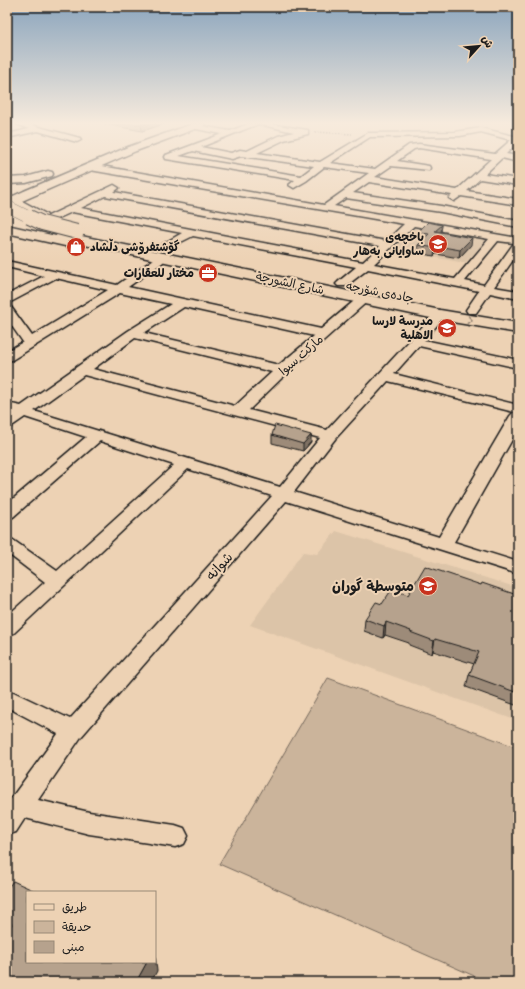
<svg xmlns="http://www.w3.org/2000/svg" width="525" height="989" viewBox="0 0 525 989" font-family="'Indie Flower','Playpen Sans Arabic',sans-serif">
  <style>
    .built { fill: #dcc4a8 }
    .green { fill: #cbb49b; stroke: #74685c }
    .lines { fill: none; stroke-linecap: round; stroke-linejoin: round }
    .minor-casing { stroke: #1c1c1c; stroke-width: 3 }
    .major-casing { stroke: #1c1c1c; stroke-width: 3 }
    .path { stroke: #1c1c1c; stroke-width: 1.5; stroke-dasharray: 1.5 1.5; stroke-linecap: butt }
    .minor { fill: #edd2b4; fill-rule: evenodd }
    .major { fill: #edd2b4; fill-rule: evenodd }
    .major-bridge-far1-casing { stroke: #1c1c1c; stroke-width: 12; stroke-linecap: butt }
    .major-bridge-casing { stroke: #1c1c1c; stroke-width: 16; stroke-linecap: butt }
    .major-bridge-far1 { stroke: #edd2b4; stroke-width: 11 }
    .major-bridge { stroke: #edd2b4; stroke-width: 14 }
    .wall { fill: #9d8b79; stroke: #1c1c1c }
    .shaded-wall { fill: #7f7163; stroke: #1c1c1c }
    .building { fill: #b6a28d; stroke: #1c1c1c }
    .oneway { stroke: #8f8070 }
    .labels { text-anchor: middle; stroke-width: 4; stroke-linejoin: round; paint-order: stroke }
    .far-poi-label { font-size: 12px; font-weight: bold; fill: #1c1c1c; stroke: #edd2b4; text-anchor: end }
    .far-street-label { font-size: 12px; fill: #1c1c1c; stroke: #edd2b4 }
    .street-label { font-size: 14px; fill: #1c1c1c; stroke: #edd2b4 }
    .poi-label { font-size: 14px; font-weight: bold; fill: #1c1c1c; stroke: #edd2b4; text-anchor: end }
  </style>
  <rect width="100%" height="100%" fill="#edd2b4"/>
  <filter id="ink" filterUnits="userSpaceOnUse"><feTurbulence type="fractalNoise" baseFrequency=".025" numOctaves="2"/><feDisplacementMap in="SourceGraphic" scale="8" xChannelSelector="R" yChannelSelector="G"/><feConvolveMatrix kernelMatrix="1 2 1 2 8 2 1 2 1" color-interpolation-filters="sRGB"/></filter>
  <g filter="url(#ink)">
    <g class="built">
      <polygon points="415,226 487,239 465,263 389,249"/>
      <polygon points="336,531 518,588 518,721 250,625 303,552 317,554"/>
    </g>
    <polygon class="green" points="328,678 518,748 518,982 488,982 219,864"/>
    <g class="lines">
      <g class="minor-casing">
        <g id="minor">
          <polygon points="17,124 28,124 80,138 81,140 77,142 38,131 7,138 7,134 29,129"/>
          <path d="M191,124L230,131L248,124H271L308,130V134L284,140L257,153L320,162L368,133L454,132L481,128L518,137V142L506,154L518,156V162L502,158L485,174L518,179V185L480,179L467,191L518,199V205L461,196L454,201L449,198L452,195L369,182L353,193L441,206L518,221V227L441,212L346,198L334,206L518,238V253L494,287L518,291V299L490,293L476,313H468L466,310L479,291L368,269L346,286H338L336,284L338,282L356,267L193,236L167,249L162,246L163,244L182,233L72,212L50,222L45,219L46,217L114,185L119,188L114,192L386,241L404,224L90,170L86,167L90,164L324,205L369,173L324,167L306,181L294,188L289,185L295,180L166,159L165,157L166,155L222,134L191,128ZM258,124L294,132L278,136L247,151L240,150L231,153L201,147ZM481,132L511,140L495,154L419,144L409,145L375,169L330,163L370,137L460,136ZM419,148L491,159L457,190L375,177L391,166L429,170L430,168L429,166L397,161L414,149ZM193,151L232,159L241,156L314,166L301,176L179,156ZM105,196L380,246L363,262L81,208ZM414,226L489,239L455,279L374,264ZM498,241L514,243L484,285L465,281Z"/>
          <path d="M158,258L162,259L164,261L162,263L128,287L321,329L360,296H368L370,299L287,373L249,410L327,430L436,312H444L446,315L424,340L518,360V368L419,346L394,374L518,405V429L454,542L518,562V574L286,501L81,737L38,800L89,812L175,825L184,828L188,836L184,844L175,847L89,834L25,818L16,832L7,835V804L58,734L7,707V689L70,719L272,496L188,469L14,633L7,635V616L45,582L7,553V538L13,540L57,571L174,465L100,441L13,517L7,518V504L86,437L25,417L12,426L7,428V416L11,413L7,412V403L21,406L128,331L171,304L120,293L12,360L7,361V351L23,342L7,319V306L11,307L32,336L108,290L56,278L7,304V295L44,276L7,267V261L117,285L154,259ZM184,307L314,336L279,365L144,333ZM135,338L272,372L235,406L93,369ZM84,375L320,438L280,487L34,411ZM388,381L514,412L510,416L439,537L294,492L335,439Z"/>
        </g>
      </g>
      <g class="major-casing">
        <g id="major">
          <polygon points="192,124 205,124 203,126 136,151 22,201 46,214 48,217 46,220 38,220 11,206 9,203 11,197 24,191 128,147"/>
          <polygon points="48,171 52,172 53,174 52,176 26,183 7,184 7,178 26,177"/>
          <polygon points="7,225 56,236 57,233 62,232 440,310 518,323 518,333 440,320 80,244 79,247 74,248 7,233"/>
        </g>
      </g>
      <polyline class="path" points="315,132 352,134"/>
      <use href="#minor" class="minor"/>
      <use href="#major" class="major"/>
      <g class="major-bridge-far1-casing">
        <polyline id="major-bridge-far1" points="7,206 31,218"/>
      </g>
      <g class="major-bridge-casing">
        <polyline id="major-bridge" points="29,217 42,223 77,232"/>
      </g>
      <use href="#major-bridge-far1" class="major-bridge-far1"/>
      <use href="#major-bridge" class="major-bridge"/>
    </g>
    <g class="wall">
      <polygon points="104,124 164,124 142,131"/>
      <polygon points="442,225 441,232 471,245 459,258 436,254 434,256 417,253 418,245 423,240 417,239 418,232"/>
      <polygon points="272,435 311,442 303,451 272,443"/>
      <polygon points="481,585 514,594 518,585 518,706 466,687 469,675 474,664 433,651 432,654 409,645 409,643 385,635 383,638 364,631 365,619 382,604 408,595"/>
      <polygon points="7,889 157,971 7,982"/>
    </g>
    <g class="shaded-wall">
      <polygon points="141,124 164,124 142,131"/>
      <polygon points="442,225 441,232 435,231"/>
      <polygon points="472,238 471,245 459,258 460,250"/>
      <polygon points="437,246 436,254 434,256 435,248"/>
      <polygon points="311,435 311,442 303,451 303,444"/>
      <polygon points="386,622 385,635 383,638 384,626"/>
      <polygon points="435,639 433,651 432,654 434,641"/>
      <polygon points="155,954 157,971 151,982 136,982 147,962 155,962"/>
    </g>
    <g class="building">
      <polygon points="428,222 442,225 435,231 472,238 460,250 437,246 435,248 418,245 429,234 418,232"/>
      <polygon points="275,425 311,435 303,444 272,435"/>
      <polygon points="425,566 481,585 482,583 514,594 518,585 518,693 469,675 479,652 435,639 434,641 410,632 411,631 386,622 384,626 365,619 376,602 382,604 392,589 408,595"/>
      <polygon points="13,881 37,892 27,892 27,962 147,962 136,982 7,982 7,931 12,924 7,921 7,889"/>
    </g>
    <defs><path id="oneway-chevron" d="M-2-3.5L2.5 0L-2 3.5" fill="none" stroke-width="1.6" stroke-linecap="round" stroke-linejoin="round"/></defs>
    <use class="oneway" href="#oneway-chevron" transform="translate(470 320) rotate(10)"/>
  </g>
  <linearGradient id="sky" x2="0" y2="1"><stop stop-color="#8ba5bd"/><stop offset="0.47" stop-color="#f7ebdd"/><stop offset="1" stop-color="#f7ebdd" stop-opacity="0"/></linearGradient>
  <rect width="525" height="262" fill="url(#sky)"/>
  <defs>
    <g id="school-disc" transform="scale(1)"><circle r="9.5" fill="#c8321e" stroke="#edd2b4"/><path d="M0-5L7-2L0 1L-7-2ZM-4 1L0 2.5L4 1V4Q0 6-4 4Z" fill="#fff"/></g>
    <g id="shop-disc" transform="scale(1)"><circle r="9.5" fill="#c8321e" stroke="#edd2b4"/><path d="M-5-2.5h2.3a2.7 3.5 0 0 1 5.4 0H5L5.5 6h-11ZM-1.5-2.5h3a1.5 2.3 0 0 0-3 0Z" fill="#fff"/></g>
    <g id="office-disc" transform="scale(1)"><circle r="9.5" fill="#c8321e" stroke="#edd2b4"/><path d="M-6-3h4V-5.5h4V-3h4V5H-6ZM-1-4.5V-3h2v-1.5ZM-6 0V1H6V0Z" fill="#fff"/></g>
  </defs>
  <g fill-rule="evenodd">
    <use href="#school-disc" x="438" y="244"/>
    <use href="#shop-disc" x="76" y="247"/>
    <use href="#office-disc" x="208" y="273"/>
    <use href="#school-disc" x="447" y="328"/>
    <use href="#school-disc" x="428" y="586"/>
  </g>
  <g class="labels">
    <g class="far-poi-label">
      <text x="424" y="241">باخچەی<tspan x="424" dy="14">ساوایانی بەهار</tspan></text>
      <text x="90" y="251" text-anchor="start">گۆشتفرۆشی دڵشاد</text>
      <text x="194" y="277">مختار للعقارات</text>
      <text x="433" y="325">مدرسة لارسا<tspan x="433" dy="14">الاهلية</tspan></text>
    </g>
    <g class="far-street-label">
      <text transform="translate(290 283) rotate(12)" y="4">شارع الشورجة</text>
      <text transform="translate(380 292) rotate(11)" y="4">جادەی شۆرجە</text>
      <text transform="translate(301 355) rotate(-41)" y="4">مارکت سیوا</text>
    </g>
    <g class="street-label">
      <text transform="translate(219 566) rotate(-48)" y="5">شوانە</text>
    </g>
    <g class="poi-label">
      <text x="414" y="591">متوسطة گوران</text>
    </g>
  </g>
  <rect width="525" height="989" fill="none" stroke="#edd2b4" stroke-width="24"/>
  <rect x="12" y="12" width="501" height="965" fill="none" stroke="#1c1c1c" stroke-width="1.5" filter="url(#ink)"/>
  <rect x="26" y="891" width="130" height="72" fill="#edd2b4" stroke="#998977"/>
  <rect x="34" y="904" width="20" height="6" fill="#edd2b4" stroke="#998977"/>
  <text x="62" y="911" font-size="12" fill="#1c1c1c">طريق</text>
  <rect x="34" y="921" width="20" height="12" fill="#cbb49b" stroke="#998977"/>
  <text x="62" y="931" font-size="12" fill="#1c1c1c">حديقة</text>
  <rect x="34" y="941" width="20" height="12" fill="#b6a28d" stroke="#998977"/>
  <text x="62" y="951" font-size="12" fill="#1c1c1c">مبنى</text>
  <g transform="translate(479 46) rotate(63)" stroke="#edd2b4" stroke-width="3" paint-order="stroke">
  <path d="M0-3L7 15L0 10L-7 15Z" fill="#1c1c1c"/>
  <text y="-6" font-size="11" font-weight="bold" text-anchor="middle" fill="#1c1c1c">ش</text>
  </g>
</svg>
